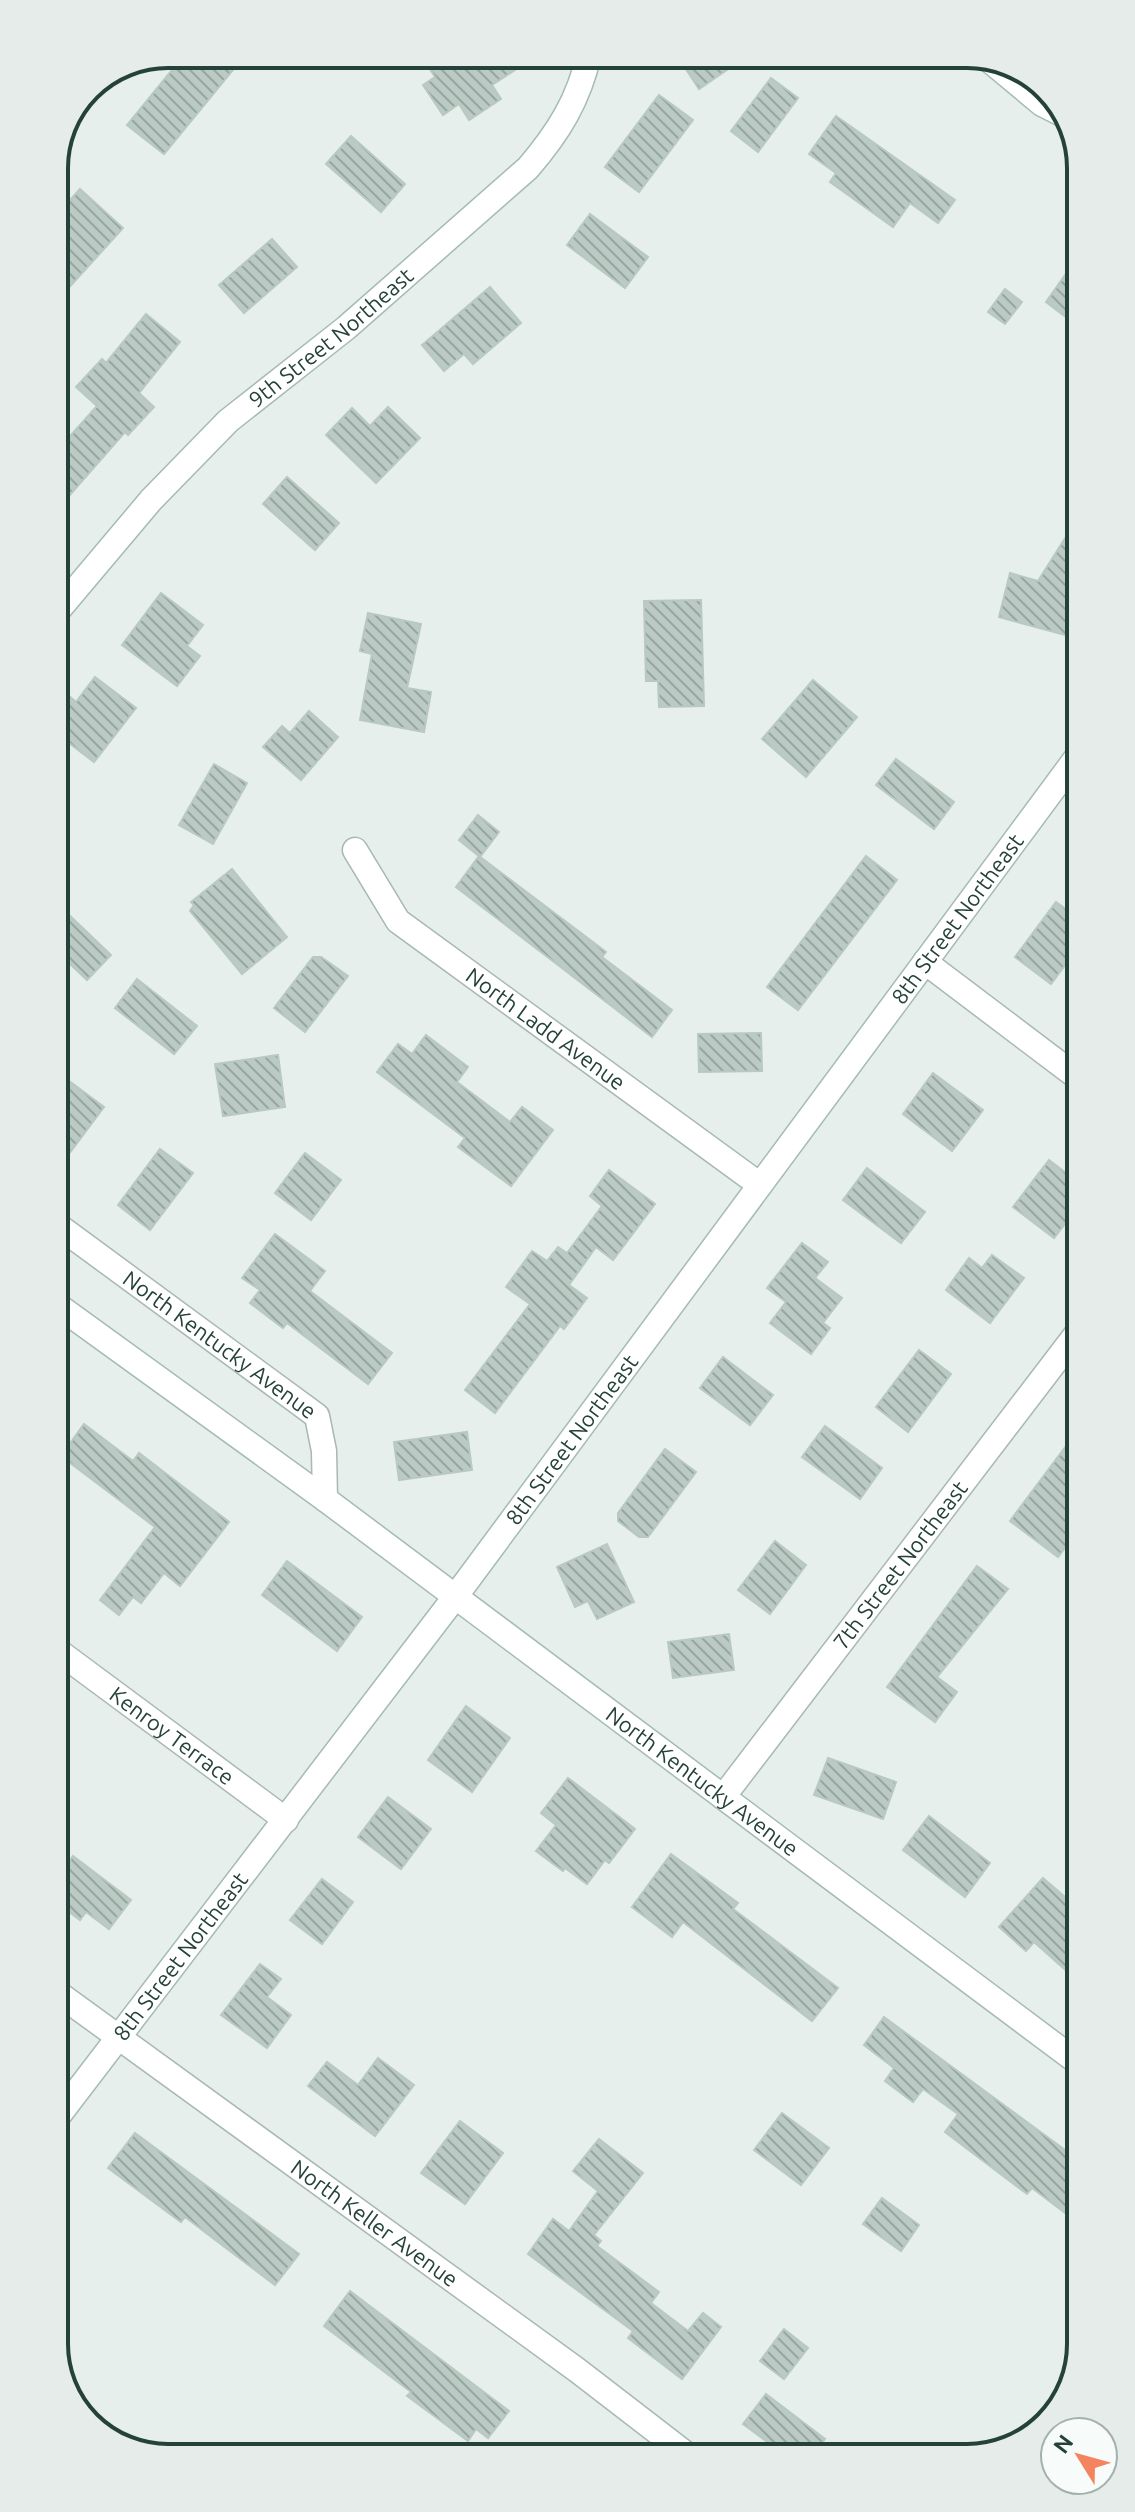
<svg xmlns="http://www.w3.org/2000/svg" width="1135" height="2512" viewBox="0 0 1135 2512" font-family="Ubuntu,sans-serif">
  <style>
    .building { fill: url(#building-back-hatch); stroke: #b8c9c2; stroke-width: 2 }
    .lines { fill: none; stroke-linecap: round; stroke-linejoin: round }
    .street-casing { stroke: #a8b8b2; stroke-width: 27 }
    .secondary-casing { stroke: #a4bbb3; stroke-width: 27 }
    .street { stroke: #fff; stroke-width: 24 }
    .secondary { stroke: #fff; stroke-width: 24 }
    .labels { text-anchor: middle; stroke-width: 7; stroke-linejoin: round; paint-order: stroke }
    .street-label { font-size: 22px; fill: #24423a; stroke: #f7fbf9 }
    .rim { fill: none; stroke: #24423a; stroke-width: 4 }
  </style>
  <defs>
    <pattern id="building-back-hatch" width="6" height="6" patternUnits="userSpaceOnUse" patternTransform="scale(2)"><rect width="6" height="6" fill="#bbcac4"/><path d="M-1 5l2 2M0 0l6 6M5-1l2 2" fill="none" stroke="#98a6a0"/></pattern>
  </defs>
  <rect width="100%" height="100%" fill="#e6efeb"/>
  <g class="building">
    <polygon points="185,54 246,54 164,154 127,125"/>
    <polygon points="445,54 456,68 477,54 504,54 515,70 492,85 501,99 469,120 459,104 443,115 423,85 435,77 428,66"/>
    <polygon points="676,54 750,54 699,89"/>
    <polygon points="771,78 798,98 758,152 731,131"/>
    <polygon points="659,95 693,120 639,192 605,167"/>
    <polygon points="836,116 955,200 938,223 910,203 893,227 830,182 836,173 809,154"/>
    <polygon points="351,136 405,184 381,212 326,164"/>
    <polygon points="80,189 123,228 55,303 54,218"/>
    <polygon points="590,214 648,257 625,288 567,245"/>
    <polygon points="272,239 297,267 244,313 219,285"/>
    <polygon points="1075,261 1075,324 1046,302"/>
    <polygon points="490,287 521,323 473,364 464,354 444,371 422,345"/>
    <polygon points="1005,289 1022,302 1005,324 988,312"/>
    <polygon points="146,314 180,342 139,393 154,407 128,435 125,432 55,512 55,453 97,406 76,387 102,359 106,363"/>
    <polygon points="388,407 420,438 376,483 326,435 352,408 370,426"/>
    <polygon points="287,477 339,523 315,550 263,504"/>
    <polygon points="1076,521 1076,638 999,617 1010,573 1038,581"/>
    <polygon points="161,593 203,625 187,646 200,656 177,686 122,645"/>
    <polygon points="701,600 704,706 659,707 658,681 646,681 644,601"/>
    <polygon points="368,613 421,624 407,688 431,692 424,732 360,720 372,654 360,651"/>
    <polygon points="95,677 136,708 94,762 56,733 56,713 69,696 76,702"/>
    <polygon points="813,680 857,717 806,777 762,739"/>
    <polygon points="309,711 338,737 301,780 263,747 282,726 290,733"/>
    <polygon points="896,759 954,802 934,829 876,785"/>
    <polygon points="214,764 247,783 213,844 179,825"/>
    <polygon points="478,815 499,832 480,857 459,840"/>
    <polygon points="479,856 606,952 602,957 672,1010 652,1037 456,887"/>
    <polygon points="866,856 897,880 798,1010 767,987"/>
    <polygon points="232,869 287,937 242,974 190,911 194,905 191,902"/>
    <polygon points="1056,902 1077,917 1077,949 1051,984 1015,957"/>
    <polygon points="67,913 111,955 87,980 68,962 56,974 56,924"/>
    <polygon points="313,957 321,957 348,976 305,1032 274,1008"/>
    <polygon points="137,979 197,1026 174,1054 115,1008"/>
    <polygon points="761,1033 762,1071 699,1072 698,1034"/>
    <polygon points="426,1035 468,1067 457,1082 510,1122 522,1107 553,1130 511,1186 458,1147 465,1138 377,1072 398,1044 412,1054"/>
    <polygon points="278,1055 285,1107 223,1116 215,1064"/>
    <polygon points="57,1072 104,1107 57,1170"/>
    <polygon points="933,1073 983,1110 952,1151 903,1114"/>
    <polygon points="160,1149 193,1173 150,1230 118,1205"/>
    <polygon points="305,1153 341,1180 311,1220 275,1193"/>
    <polygon points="1049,1160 1078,1182 1078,1207 1054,1238 1013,1207"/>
    <polygon points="867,1168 925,1212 901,1243 843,1200"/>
    <polygon points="609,1170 655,1204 613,1260 596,1247 569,1285 587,1298 564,1329 560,1326 495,1413 465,1390 530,1304 506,1287 532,1251 547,1261 558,1247 567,1253 602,1206 590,1196"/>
    <polygon points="275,1234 325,1271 310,1291 392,1353 368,1384 287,1323 283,1328 250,1303 260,1290 242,1278"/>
    <polygon points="802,1243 828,1262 815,1278 842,1298 823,1323 830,1328 811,1354 770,1323 786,1302 767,1288"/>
    <polygon points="992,1255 1024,1278 990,1323 946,1290 969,1258 982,1268"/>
    <polygon points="919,1350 951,1374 908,1432 876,1407"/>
    <polygon points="723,1357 773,1395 750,1425 700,1388"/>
    <polygon points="84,1424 133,1461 139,1453 229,1522 180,1586 164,1573 141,1603 133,1597 119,1615 100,1600 155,1527 61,1456"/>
    <polygon points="825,1426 882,1468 860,1499 802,1457"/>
    <polygon points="1078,1430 1079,1529 1058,1557 1010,1521"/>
    <polygon points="467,1432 472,1470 399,1480 394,1442"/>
    <polygon points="665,1449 696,1472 648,1537 639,1537 618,1521 618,1513"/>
    <polygon points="775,1541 806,1565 770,1614 738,1590"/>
    <polygon points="607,1544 634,1602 597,1619 588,1601 575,1607 557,1567"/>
    <polygon points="287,1561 362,1617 337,1651 262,1595"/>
    <polygon points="977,1566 1008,1589 937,1677 957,1692 935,1722 887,1687"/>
    <polygon points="729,1634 734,1670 673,1678 668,1642"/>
    <polygon points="466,1706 510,1738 472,1792 428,1760"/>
    <polygon points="828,1758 896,1782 883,1819 814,1795"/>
    <polygon points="568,1778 635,1829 609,1863 605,1860 587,1884 565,1868 563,1871 536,1851 556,1825 541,1813"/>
    <polygon points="388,1797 431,1829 401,1869 358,1837"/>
    <polygon points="929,1816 990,1863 965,1897 903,1850"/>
    <polygon points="671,1854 738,1903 733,1909 838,1988 812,2021 683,1922 672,1937 632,1907"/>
    <polygon points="73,1856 131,1900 109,1929 86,1912 80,1920 59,1904 59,1875"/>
    <polygon points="1043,1878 1065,1897 1080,1881 1080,1963 1070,1974 1034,1942 1026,1951 999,1927"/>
    <polygon points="322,1879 353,1902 322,1944 290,1920"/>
    <polygon points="260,1964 281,1979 267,1997 291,2015 267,2048 221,2015"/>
    <polygon points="884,2017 1080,2161 1081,2225 1032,2188 1027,2194 945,2132 958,2114 923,2089 913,2102 885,2081 894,2068 864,2045"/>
    <polygon points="378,2058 414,2085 375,2136 308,2086 327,2062 358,2085"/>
    <polygon points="782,2113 829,2148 801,2185 754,2150"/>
    <polygon points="460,2121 503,2153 465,2204 421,2173"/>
    <polygon points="135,2133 299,2254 275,2285 185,2217 181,2222 108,2168"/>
    <polygon points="599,2139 643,2173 594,2235 601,2241 597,2246 659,2292 651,2303 688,2331 703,2313 721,2327 682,2379 628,2338 633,2331 528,2254 553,2219 569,2231 598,2191 573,2171"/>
    <polygon points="882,2198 919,2225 901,2251 863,2224"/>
    <polygon points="350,2291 509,2411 488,2438 476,2429 468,2441 407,2396 411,2392 324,2326"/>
    <polygon points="784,2329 808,2348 784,2379 760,2361"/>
    <polygon points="766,2394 825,2439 814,2453 782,2453 743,2424"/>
  </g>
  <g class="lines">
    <g class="street-casing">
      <g id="street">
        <path id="s1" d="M355,850L398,921L760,1185"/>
        <polyline points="925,962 1077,1077"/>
        <path id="s2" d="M57,1225L317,1416L324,1451L325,1499"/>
        <path id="s3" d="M58,1651L286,1820"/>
        <path id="s4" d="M723,1797L1078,1332"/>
        <path id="s5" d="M59,1994L577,2370L686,2454"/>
      </g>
    </g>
    <g class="secondary-casing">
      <g id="secondary">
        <polyline points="988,59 1042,104 1064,115"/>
        <path id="s6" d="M55,614L151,500L228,421L346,328L528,168C558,133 579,100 589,54"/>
        <path id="s7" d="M57,1305L325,1499L1080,2064"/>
        <path id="s8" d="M59,2115L455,1597L1077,757"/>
      </g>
    </g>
    <use href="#street" class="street"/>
    <use href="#secondary" class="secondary"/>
  </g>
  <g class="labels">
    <g class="street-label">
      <text dy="8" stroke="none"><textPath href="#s6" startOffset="392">9th Street Northeast</textPath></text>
      <text dy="8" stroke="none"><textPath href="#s8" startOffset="1496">8th Street Northeast</textPath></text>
      <text dy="8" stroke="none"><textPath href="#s1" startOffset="266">North Ladd Avenue</textPath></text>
      <text dy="8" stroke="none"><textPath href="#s2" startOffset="202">North Kentucky Avenue</textPath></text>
      <text dy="8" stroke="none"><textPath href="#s8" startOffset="848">8th Street Northeast</textPath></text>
      <text dy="8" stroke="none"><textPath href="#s4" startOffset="292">7th Street Northeast</textPath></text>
      <text dy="8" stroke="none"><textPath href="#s3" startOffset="142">Kenroy Terrace</textPath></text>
      <text dy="8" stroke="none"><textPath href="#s7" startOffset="802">North Kentucky Avenue</textPath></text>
      <text dy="8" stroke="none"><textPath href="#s8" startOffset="200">8th Street Northeast</textPath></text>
      <text dy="8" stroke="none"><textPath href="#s5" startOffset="390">North Keller Avenue</textPath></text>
    </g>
  </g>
  <path d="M0 0H1135V2512H0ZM168 68H967A100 100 0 0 1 1067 168V2344A100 100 0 0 1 967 2444H168A100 100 0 0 1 68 2344V168A100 100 0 0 1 168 68Z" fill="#e6ecea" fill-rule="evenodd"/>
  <path class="rim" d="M168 68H967A100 100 0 0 1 1067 168V2344A100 100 0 0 1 967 2444H168A100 100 0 0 1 68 2344V168A100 100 0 0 1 168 68Z"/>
  <g transform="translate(1079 2456) rotate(307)"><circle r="38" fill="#f7fbf9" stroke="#a3b1ad" stroke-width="2"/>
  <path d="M0-6L14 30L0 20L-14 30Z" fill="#f4845f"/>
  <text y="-12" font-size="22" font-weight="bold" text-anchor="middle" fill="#24423a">N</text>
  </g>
</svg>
